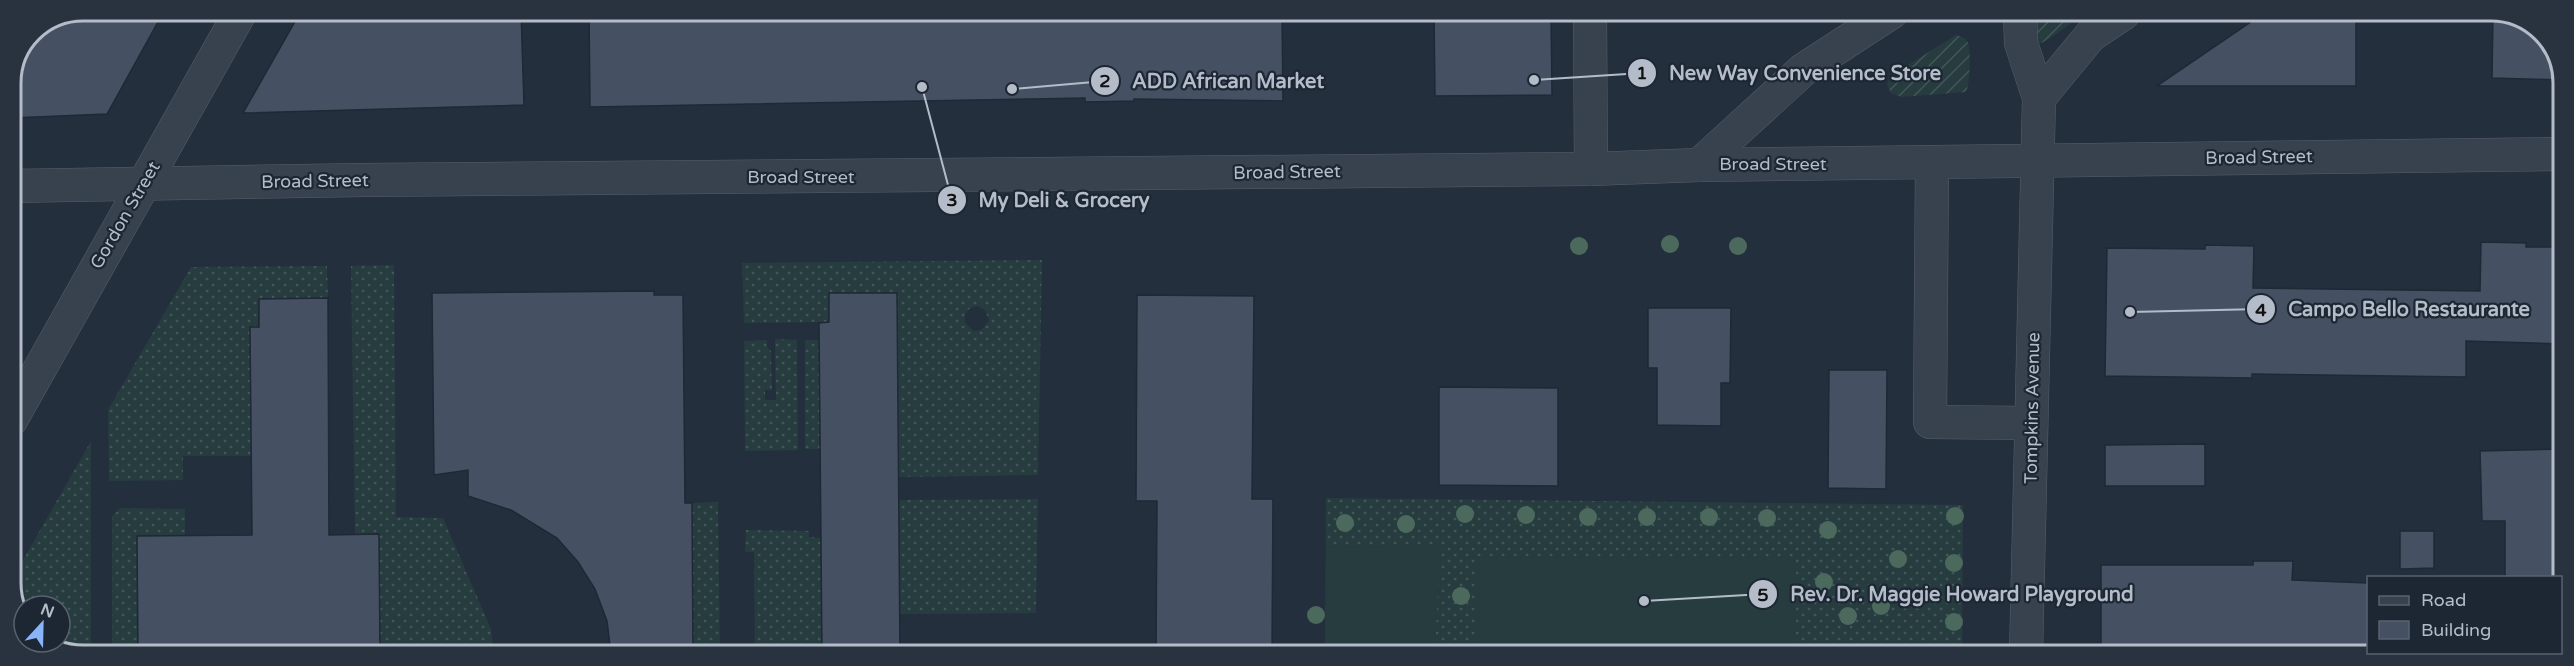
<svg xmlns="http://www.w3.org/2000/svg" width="2574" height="666" viewBox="0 0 2574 666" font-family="'Varela Round',sans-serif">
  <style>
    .grass { fill: url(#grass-dots); fill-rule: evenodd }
    .garden { fill: url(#garden-furrows) }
    .pitch { fill: #263c3f }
    .building { fill: #455162; stroke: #1f2835; stroke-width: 1.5 }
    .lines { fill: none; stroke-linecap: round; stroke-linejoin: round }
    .minor-casing { stroke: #565f6c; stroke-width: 34 }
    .minor { stroke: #38414e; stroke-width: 33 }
    .tree { fill: #4b6a5d }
    .labels { text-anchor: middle; stroke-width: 4.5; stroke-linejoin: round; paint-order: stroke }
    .street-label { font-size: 18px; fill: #b4bcc9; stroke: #1d2633 }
    .rim { fill: none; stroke: #b4bcc9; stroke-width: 3 }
    .leader { fill: none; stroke: #b4bcc9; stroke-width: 2 }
    .callout-dot { fill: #b4bcc9; stroke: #1d2633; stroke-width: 2 }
    .mark-label { font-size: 18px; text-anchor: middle; font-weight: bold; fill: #111 }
    .callout-label { font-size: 20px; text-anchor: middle; font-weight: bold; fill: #b4bcc9; stroke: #1d2633; stroke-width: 4.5; stroke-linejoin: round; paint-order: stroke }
  </style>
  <defs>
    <pattern id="grass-dots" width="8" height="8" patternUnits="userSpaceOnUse" patternTransform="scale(1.5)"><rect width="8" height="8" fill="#263c3f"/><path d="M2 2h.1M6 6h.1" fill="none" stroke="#435659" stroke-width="1.8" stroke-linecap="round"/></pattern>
    <pattern id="garden-furrows" width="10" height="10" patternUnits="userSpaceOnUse" patternTransform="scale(1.5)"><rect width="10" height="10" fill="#263c3f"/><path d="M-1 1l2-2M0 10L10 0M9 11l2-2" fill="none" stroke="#435659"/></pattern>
  </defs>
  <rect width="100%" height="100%" fill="#242f3e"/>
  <g class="grass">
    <path d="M1042,260L1038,475L898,477L829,322L744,323L742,263ZM978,306L985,310L989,321L981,330L974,331L965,323C963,313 968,307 978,306Z"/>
    <polygon points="394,265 396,517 443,518 491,629 494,654 380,653 379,534 355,534 351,266"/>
    <polygon points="327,266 328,298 259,299 252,456 183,456 183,480 109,481 108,410 191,267"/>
    <polygon points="775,339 797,340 798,450 745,451 744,341 767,340 767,346 771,351 772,390 765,390 765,400 776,400"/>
    <rect x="805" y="340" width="15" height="109"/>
    <polygon points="91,441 91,646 81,645 80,653 65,653 47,642 60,642 60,606 24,606 24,620 11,588 11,581"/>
    <polygon points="1326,498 1963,505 1962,655 1325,654"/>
    <polygon points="1038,499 1036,613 899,614 898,500"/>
    <polygon points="718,502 720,654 693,654 692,503"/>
    <polygon points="120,508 185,509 185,536 138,646 112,647 112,516"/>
    <polygon points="746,530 809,531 809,537 821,538 822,654 755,654 754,552 745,552"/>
    <polygon points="1036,652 1036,654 900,653"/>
  </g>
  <g class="garden">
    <path d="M2034,12H2085C2078,18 2046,43 2040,43L2037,42Z"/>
    <path d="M1956,35C1961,36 1966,38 1968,43C1971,50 1970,85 1966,92L1901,97L1891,93L1887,85L1889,77Z"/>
  </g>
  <g class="pitch">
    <polygon points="1440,545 1435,654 1325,654 1326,547"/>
    <polygon points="1475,556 1796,557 1796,655 1475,654"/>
  </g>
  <g class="building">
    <polygon points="83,10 164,11 107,114 11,118 10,83 32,32"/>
    <polygon points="301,11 360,11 360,19 451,15 450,11 521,11 524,105 243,113"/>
    <polygon points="589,11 1282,12 1283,101 1134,99 1134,101 1085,102 1085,98 590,107"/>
    <polygon points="1434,12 1551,12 1552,95 1435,96"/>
    <polygon points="2264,13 2356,13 2356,86 2157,86"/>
    <polygon points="2493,13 2509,13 2546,36 2563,80 2492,78"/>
    <polygon points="2481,242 2526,243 2526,247 2563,247 2562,344 2466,341 2466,377 2252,374 2252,378 2105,376 2107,248 2205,249 2205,245 2254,246 2253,288 2480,291"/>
    <polygon points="654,291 654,295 683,295 685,503 692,503 693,654 611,654 607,621 595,589 578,562 557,538 511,510 468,496 468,470 434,475 432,293"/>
    <polygon points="829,293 897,293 900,654 822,654 819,323 829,322"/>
    <polygon points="1137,295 1254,296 1252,499 1273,499 1272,654 1156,654 1157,501 1136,501"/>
    <polygon points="328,298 329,535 379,534 380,653 138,653 137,536 252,535 250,327 259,327 259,299"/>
    <polygon points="1648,308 1731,308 1730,383 1721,383 1721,426 1657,425 1657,368 1648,368"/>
    <polygon points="1829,370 1887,370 1886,489 1828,488"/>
    <polygon points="1439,387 1558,388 1558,486 1439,485"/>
    <polygon points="2205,444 2205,486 2105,486 2105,445"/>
    <polygon points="2562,449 2561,578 2505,578 2505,521 2482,521 2480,451"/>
    <polygon points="2400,531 2434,531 2434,568 2400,569"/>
    <polygon points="2253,561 2293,561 2292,580 2368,583 2368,655 2101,655 2101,565 2253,565"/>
  </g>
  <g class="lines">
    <g class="minor-casing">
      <g id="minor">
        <polyline points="1590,12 1591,169"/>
        <polyline points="2020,12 2021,43 2039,98 2026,655"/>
        <polyline points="2039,98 2091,35 2124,13"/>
        <polyline points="1932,163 1930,422 2031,423"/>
        <polyline points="1699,165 1803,70 1892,12"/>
        <polyline points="11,186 364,180 1591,169 1699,165 2563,154"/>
        <polyline points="11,420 241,11"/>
      </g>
    </g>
    <use href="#minor" class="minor"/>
  </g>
  <g class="tree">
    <circle cx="1670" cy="244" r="9"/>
    <circle cx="1579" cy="246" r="9"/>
    <circle cx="1738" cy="246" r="9"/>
    <circle cx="1465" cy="514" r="9"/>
    <circle cx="1526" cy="515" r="9"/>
    <circle cx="1955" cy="516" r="9"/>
    <circle cx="1588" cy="517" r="9"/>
    <circle cx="1647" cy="517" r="9"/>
    <circle cx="1709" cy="517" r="9"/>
    <circle cx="1767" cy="518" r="9"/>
    <circle cx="1345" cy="523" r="9"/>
    <circle cx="1406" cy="524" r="9"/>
    <circle cx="1828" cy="530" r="9"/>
    <circle cx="1898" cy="559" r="9"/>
    <circle cx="1954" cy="563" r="9"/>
    <circle cx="1824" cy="582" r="9"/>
    <circle cx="1461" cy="596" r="9"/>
    <circle cx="1881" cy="606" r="9"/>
    <circle cx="1316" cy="615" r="9"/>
    <circle cx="1848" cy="616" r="9"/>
    <circle cx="1954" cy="622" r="9"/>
  </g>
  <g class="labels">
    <g class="street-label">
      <text transform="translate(2259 157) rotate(-1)" y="6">Broad Street</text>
      <text x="1773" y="170">Broad Street</text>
      <text transform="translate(1287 172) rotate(-1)" y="6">Broad Street</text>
      <text x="801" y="183">Broad Street</text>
      <text transform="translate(315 181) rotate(-1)" y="6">Broad Street</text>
      <text transform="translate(125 215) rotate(-60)" y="6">Gordon Street</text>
      <text transform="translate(2032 408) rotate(-89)" y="6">Tompkins Avenue</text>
    </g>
  </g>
  <path d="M0 0H2574V666H0ZM83 21H2491A62 62 0 0 1 2553 83V583A62 62 0 0 1 2491 645H83A62 62 0 0 1 21 583V83A62 62 0 0 1 83 21Z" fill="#29323f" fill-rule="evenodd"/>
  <path class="rim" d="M83 21H2491A62 62 0 0 1 2553 83V583A62 62 0 0 1 2491 645H83A62 62 0 0 1 21 583V83A62 62 0 0 1 83 21Z"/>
  <path class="leader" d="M1534 80L1642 73M1012 89L1105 81M922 87L952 200M2130 312L2261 309M1644 601L1763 594"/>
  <g class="callout-dot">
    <circle cx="1534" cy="80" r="6"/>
    <circle cx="1012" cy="89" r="6"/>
    <circle cx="922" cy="87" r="6"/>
    <circle cx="2130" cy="312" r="6"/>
    <circle cx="1644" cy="601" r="6"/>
    <circle cx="1642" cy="73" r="15"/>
    <circle cx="1105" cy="81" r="15"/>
    <circle cx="952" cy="200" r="15"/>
    <circle cx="2261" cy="309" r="15"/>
    <circle cx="1763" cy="594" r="15"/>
  </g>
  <g class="mark-label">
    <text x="1642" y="79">1</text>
    <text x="1105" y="87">2</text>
    <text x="952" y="206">3</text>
    <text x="2261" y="316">4</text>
    <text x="1763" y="601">5</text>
  </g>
  <g class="callout-label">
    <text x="1805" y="80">New Way Convenience Store</text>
    <text x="1228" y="88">ADD African Market</text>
    <text x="1064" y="207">My Deli &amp; Grocery</text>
    <text x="2409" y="316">Campo Bello Restaurante</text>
    <text x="1962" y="601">Rev. Dr. Maggie Howard Playground</text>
  </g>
  <rect x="2367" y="576" width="195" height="78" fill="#1d2633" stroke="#59626f" stroke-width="1.5"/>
  <rect x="2379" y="596" width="30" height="9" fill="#38414e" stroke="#59626f" stroke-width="1.5"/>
  <text x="2421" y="606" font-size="18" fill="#b4bcc9">Road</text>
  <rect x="2379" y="621" width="30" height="18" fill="#455162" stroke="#59626f" stroke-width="1.5"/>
  <text x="2421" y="636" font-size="18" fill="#b4bcc9">Building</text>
  <g transform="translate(42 624) rotate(22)"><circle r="28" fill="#1d2633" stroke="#59626f" stroke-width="1.5"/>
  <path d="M0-4.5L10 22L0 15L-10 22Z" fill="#8ab4f8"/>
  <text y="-9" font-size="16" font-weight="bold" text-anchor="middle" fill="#b4bcc9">N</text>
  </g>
</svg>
